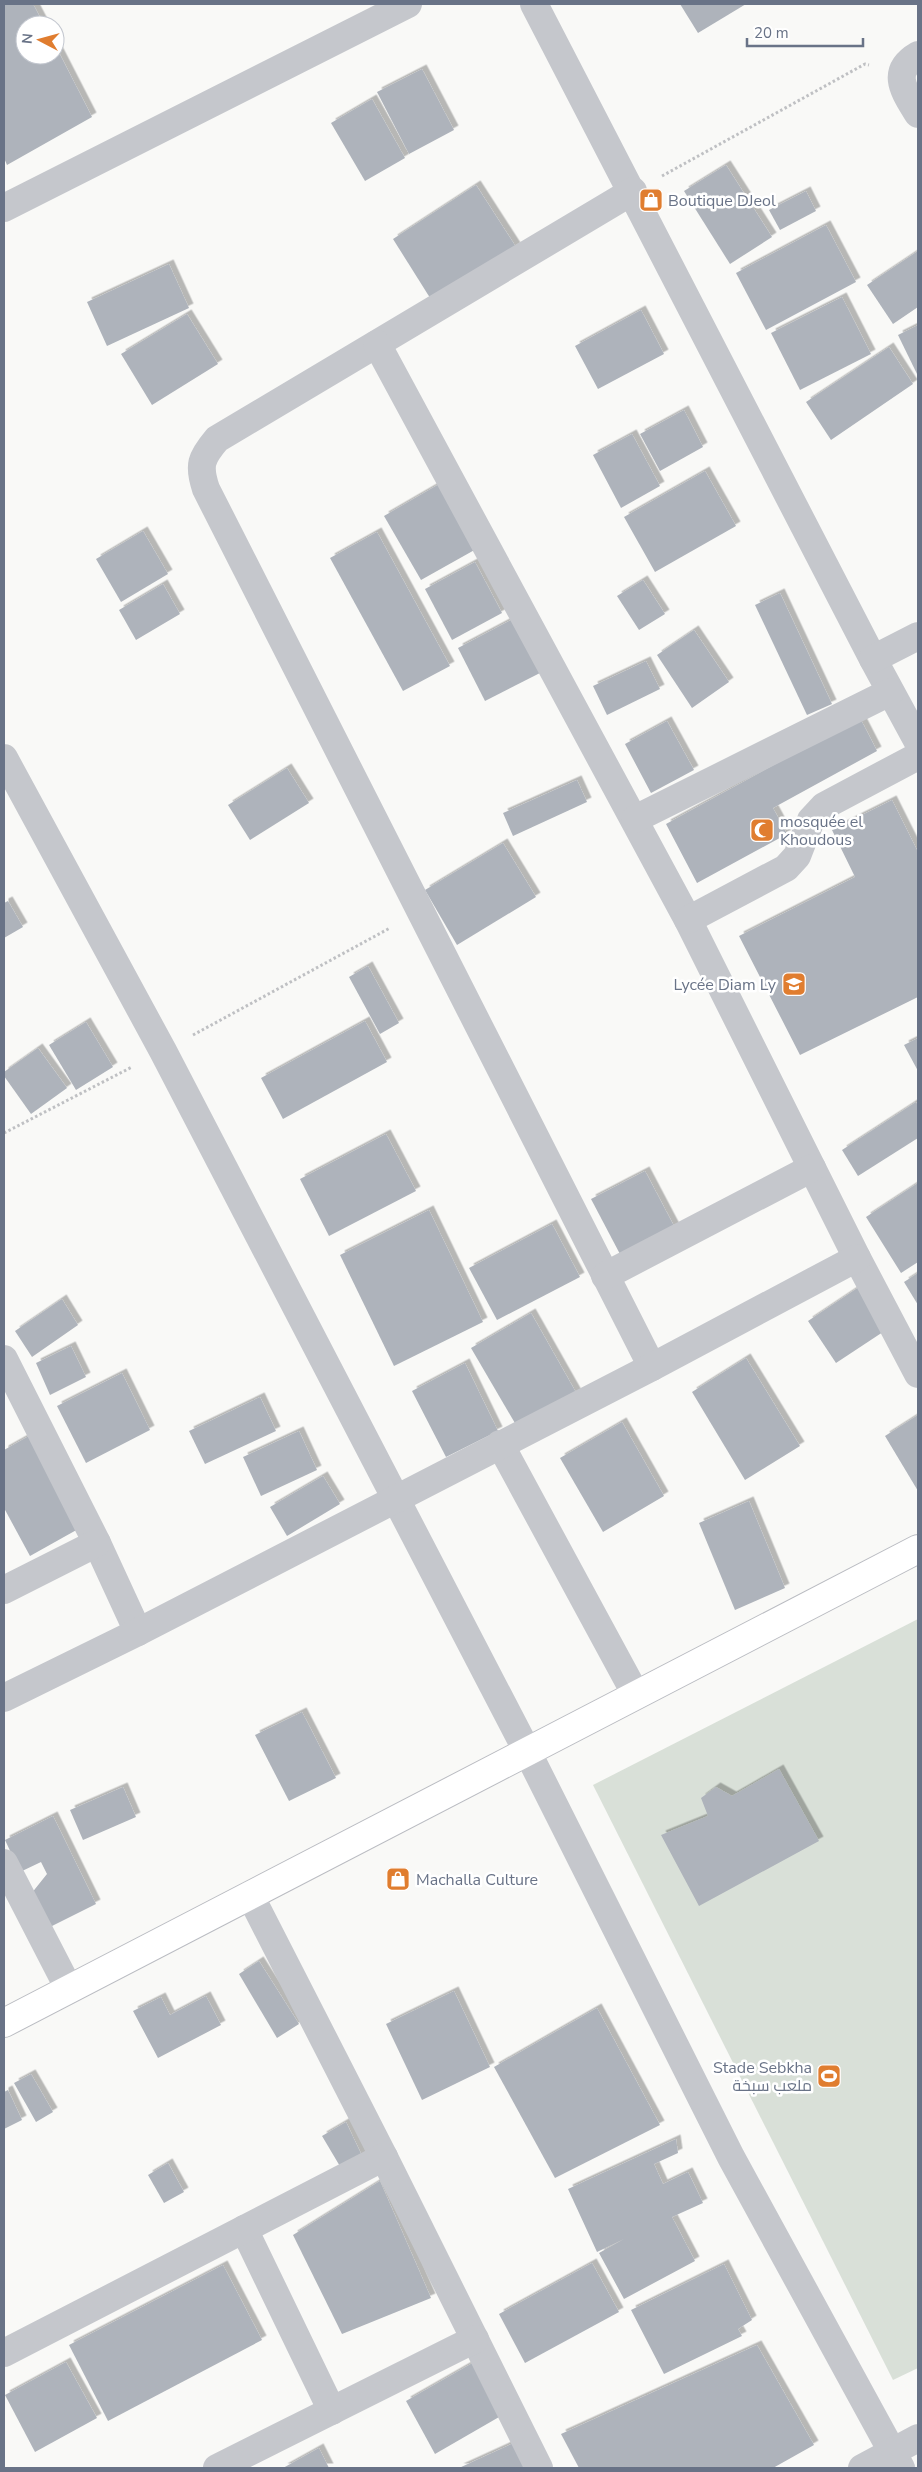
<svg xmlns="http://www.w3.org/2000/svg" width="922" height="2472" viewBox="0 0 922 2472" font-family="'Nunito Sans',Cairo,sans-serif">
  <style>
    .green { fill: #d9e0d8 }
    .building { fill: #aeb3bb; filter: url(#shadow) }
    .lines { fill: none; stroke-linecap: round; stroke-linejoin: round }
    .secondary-casing { stroke: #babcc2; stroke-width: 30 }
    .path { stroke: #bfc0c3; stroke-width: 3; stroke-dasharray: 2.5 2.5; stroke-linecap: butt }
    .street { stroke: #c5c7cc; stroke-width: 28 }
    .secondary { stroke: #fff; stroke-width: 28 }
    .labels { text-anchor: middle; stroke-width: 5; stroke-linejoin: round; paint-order: stroke }
    .poi-label { font-size: 16px; fill: #697387; stroke: #fff; text-anchor: start }
  </style>
  <defs>
    <filter id="shadow"><feDropShadow dx="4.5" dy="-4.5" stdDeviation="0" flood-color="#0004"/></filter>
  </defs>
  <rect width="100%" height="100%" fill="#f9f9f7"/>
  <polygon class="green" points="918,1619 918,2368 893,2380 593,1785"/>
  <g class="building">
    <polygon points="4,4 33,4 44,25 25,25 25,55 55,55 55,45 92,117 7,165 4,158"/>
    <polygon points="680,4 746,4 698,33"/>
    <polygon points="422,69 454,130 409,154 377,92"/>
    <polygon points="372,99 405,158 365,181 331,123"/>
    <polygon points="726,165 772,237 730,264 684,191"/>
    <polygon points="476,185 516,247 432,301 393,239"/>
    <polygon points="806,191 816,211 780,230 769,210"/>
    <polygon points="826,225 856,282 766,330 736,273"/>
    <polygon points="918,251 918,307 893,324 867,285"/>
    <polygon points="169,264 189,308 107,346 87,302"/>
    <polygon points="842,297 871,354 800,390 771,333"/>
    <polygon points="641,310 664,354 598,389 575,346"/>
    <polygon points="187,314 218,364 152,405 121,354"/>
    <polygon points="918,325 918,376 898,335"/>
    <polygon points="889,347 913,384 831,440 806,402"/>
    <polygon points="684,410 703,447 660,471 640,434"/>
    <polygon points="632,434 660,486 621,508 593,455"/>
    <polygon points="705,471 736,526 655,572 624,517"/>
    <polygon points="441,483 478,548 421,580 384,516"/>
    <polygon points="143,531 168,574 121,602 96,559"/>
    <polygon points="377,532 450,666 403,691 330,558"/>
    <polygon points="475,562 502,613 452,640 425,589"/>
    <polygon points="643,580 665,614 639,630 617,596"/>
    <polygon points="163,584 180,614 136,640 119,610"/>
    <polygon points="780,593 832,704 807,715 755,605"/>
    <polygon points="513,619 540,673 485,701 458,648"/>
    <polygon points="694,630 729,682 692,708 657,655"/>
    <polygon points="646,661 660,689 607,715 593,686"/>
    <polygon points="860,718 877,751 773,808 787,834 697,883 666,824"/>
    <polygon points="667,721 694,770 651,793 625,744"/>
    <polygon points="287,768 309,803 250,840 228,805"/>
    <polygon points="577,780 587,802 513,836 503,813"/>
    <polygon points="892,800 918,852 918,997 800,1055 739,936 855,877 832,830"/>
    <polygon points="503,843 536,897 457,945 425,890"/>
    <polygon points="8,901 23,927 4,938 4,903"/>
    <polygon points="368,966 399,1023 380,1034 349,977"/>
    <polygon points="365,1021 387,1062 283,1119 261,1078"/>
    <polygon points="86,1022 113,1067 76,1090 49,1045"/>
    <polygon points="918,1038 918,1071 904,1045"/>
    <polygon points="38,1048 67,1088 31,1114 4,1076 4,1072"/>
    <polygon points="916,1102 918,1106 918,1138 858,1176 842,1150"/>
    <polygon points="386,1134 416,1191 329,1236 300,1179"/>
    <polygon points="645,1171 675,1228 621,1256 591,1199"/>
    <polygon points="918,1183 918,1262 901,1273 866,1217"/>
    <polygon points="429,1210 483,1322 394,1366 340,1255"/>
    <polygon points="552,1224 580,1277 497,1320 469,1268"/>
    <polygon points="918,1273 918,1305 904,1282"/>
    <polygon points="862,1285 889,1328 836,1363 808,1321"/>
    <polygon points="62,1299 78,1325 32,1357 15,1331"/>
    <polygon points="531,1313 578,1396 519,1430 471,1348"/>
    <polygon points="71,1346 86,1377 50,1395 36,1363"/>
    <polygon points="746,1358 800,1446 745,1480 692,1392"/>
    <polygon points="465,1363 498,1431 446,1457 412,1391"/>
    <polygon points="122,1373 150,1430 86,1463 57,1406"/>
    <polygon points="260,1397 276,1431 205,1464 189,1431"/>
    <polygon points="918,1415 918,1491 885,1436"/>
    <polygon points="622,1422 664,1496 603,1532 560,1458"/>
    <polygon points="299,1431 317,1470 261,1496 243,1457"/>
    <polygon points="29,1436 80,1528 30,1556 4,1508 4,1450"/>
    <polygon points="323,1476 340,1504 287,1536 270,1507"/>
    <polygon points="749,1501 785,1588 735,1610 699,1523"/>
    <polygon points="302,1712 336,1778 289,1801 255,1735"/>
    <polygon points="779,1769 819,1841 699,1906 661,1835 708,1816 701,1798 716,1787 732,1796"/>
    <polygon points="123,1787 136,1817 83,1840 70,1810"/>
    <polygon points="53,1816 96,1904 48,1928 31,1894 47,1874 41,1862 20,1872 5,1840"/>
    <polygon points="259,1961 299,2024 277,2038 239,1974"/>
    <polygon points="454,1991 490,2067 422,2100 386,2024"/>
    <polygon points="206,1996 221,2025 158,2058 133,2011 161,1997 170,2015"/>
    <polygon points="597,2008 660,2125 555,2178 494,2067"/>
    <polygon points="31,2074 53,2112 36,2122 14,2083"/>
    <polygon points="8,2090 22,2120 4,2129 4,2092"/>
    <polygon points="346,2122 363,2158 341,2168 322,2136"/>
    <polygon points="676,2139 678,2153 654,2164 663,2184 688,2172 703,2203 672,2217 695,2261 624,2299 599,2253 624,2239 597,2252 568,2189"/>
    <polygon points="168,2163 184,2192 164,2203 148,2175"/>
    <polygon points="380,2181 431,2298 342,2334 293,2235"/>
    <polygon points="592,2263 619,2312 525,2363 499,2314"/>
    <polygon points="724,2264 752,2320 738,2329 742,2336 664,2374 631,2310"/>
    <polygon points="223,2265 262,2340 108,2421 69,2345"/>
    <polygon points="757,2345 814,2445 773,2468 579,2468 561,2434"/>
    <polygon points="476,2361 506,2413 435,2454 406,2401"/>
    <polygon points="66,2362 97,2418 35,2452 5,2395"/>
    <polygon points="518,2441 530,2468 459,2468"/>
    <polygon points="319,2448 329,2468 283,2468"/>
  </g>
  <g class="lines">
    <g class="secondary-casing">
      <polyline id="secondary" points="4,2023 918,1549"/>
    </g>
    <g class="path">
      <polyline points="662,176 865,64 869,65"/>
      <polyline points="193,1035 390,928"/>
      <polyline points="4,1133 132,1067"/>
    </g>
    <g class="street">
      <polyline points="534,4 873,659 918,742"/>
      <path d="M918,55C889,72 905,92 918,114"/>
      <path d="M633,191L217,439C201,458 198,465 206,489L652,1367"/>
      <polyline points="4,208 408,4"/>
      <polyline points="377,344 688,920 857,1258 918,1374"/>
      <polyline points="873,659 918,636"/>
      <polyline points="4,758 163,1051 527,1751 731,2157 901,2468"/>
      <polyline points="635,819 890,692"/>
      <polyline points="688,920 786,868 797,856 811,820 824,806 918,756"/>
      <polyline points="605,1276 812,1168"/>
      <polyline points="4,1359 97,1543 138,1632"/>
      <polyline points="500,1444 636,1695"/>
      <polyline points="4,1590 97,1543"/>
      <polyline points="4,1698 138,1632 652,1367 857,1258"/>
      <polyline points="4,1863 69,1989"/>
      <polyline points="250,1895 384,2157 539,2468"/>
      <polyline points="244,2229 332,2411"/>
      <polyline points="4,2353 384,2157"/>
      <polyline points="217,2468 475,2339"/>
      <polyline points="862,2468 918,2438"/>
    </g>
    <use href="#secondary" class="secondary"/>
  </g>
  <defs>
    <g id="shop-square" transform="scale(1.25)"><rect x="-9" y="-9" width="18" height="18" rx="4" fill="#e07d2f" stroke="#fff"/><path d="M-5-2.5h2.3a2.7 3.5 0 0 1 5.4 0H5L5.5 6h-11ZM-1.5-2.5h3a1.5 2.3 0 0 0-3 0Z" fill="#fff"/></g>
    <g id="mosque-square" transform="scale(1.25)"><rect x="-9" y="-9" width="18" height="18" rx="4" fill="#e07d2f" stroke="#fff"/><path d="M3.5-4.9A6 6 0 1 0 3.5 4.9A5 5 0 1 1 3.5-4.9Z" fill="#fff"/></g>
    <g id="school-square" transform="scale(1.25)"><rect x="-9" y="-9" width="18" height="18" rx="4" fill="#e07d2f" stroke="#fff"/><path d="M0-5L7-2L0 1L-7-2ZM-4 1L0 2.5L4 1V4Q0 6-4 4Z" fill="#fff"/></g>
    <g id="stadium-square" transform="scale(1.25)"><rect x="-9" y="-9" width="18" height="18" rx="4" fill="#e07d2f" stroke="#fff"/><path d="M0-5a6.5 5 0 1 0 0 10a6.5 5 0 1 0 0-10ZM-3.5-1.8h7v3.6h-7Z" fill="#fff"/></g>
  </defs>
  <g fill-rule="evenodd">
    <use href="#shop-square" x="651" y="200"/>
    <use href="#mosque-square" x="762" y="830"/>
    <use href="#school-square" x="794" y="984"/>
    <use href="#shop-square" x="398" y="1879"/>
    <use href="#stadium-square" x="829" y="2076"/>
  </g>
  <g class="labels">
    <g class="poi-label">
      <text x="668" y="206">Boutique DJeol</text>
      <text x="780" y="827">mosquée el<tspan x="780" dy="18">Khoudous</tspan></text>
      <text x="776" y="990" text-anchor="end">Lycée Diam Ly</text>
      <text x="416" y="1885">Machalla Culture</text>
      <text x="812" y="2073" text-anchor="end">Stade Sebkha<tspan x="812" dy="18">ملعب سبخة</tspan></text>
    </g>
  </g>
  <rect width="922" height="2472" fill="none" stroke="#697387" stroke-width="10"/>
  <g transform="translate(40 40) rotate(276)"><circle r="24" fill="#ffffff" stroke="#c3c7cf"/>
  <path d="M0-4L9 19L0 12L-9 19Z" fill="#e07d2f"/>
  <text y="-8" font-size="14" font-weight="bold" text-anchor="middle" fill="#697387">N</text>
  </g>
  <path d="M747 38v8h116v-8" fill="none" stroke="#697387" stroke-width="2.5"/>
  <text x="754" y="38" font-size="15" fill="#697387" stroke="#ffffff" stroke-width="4" paint-order="stroke">20 m</text>
</svg>
